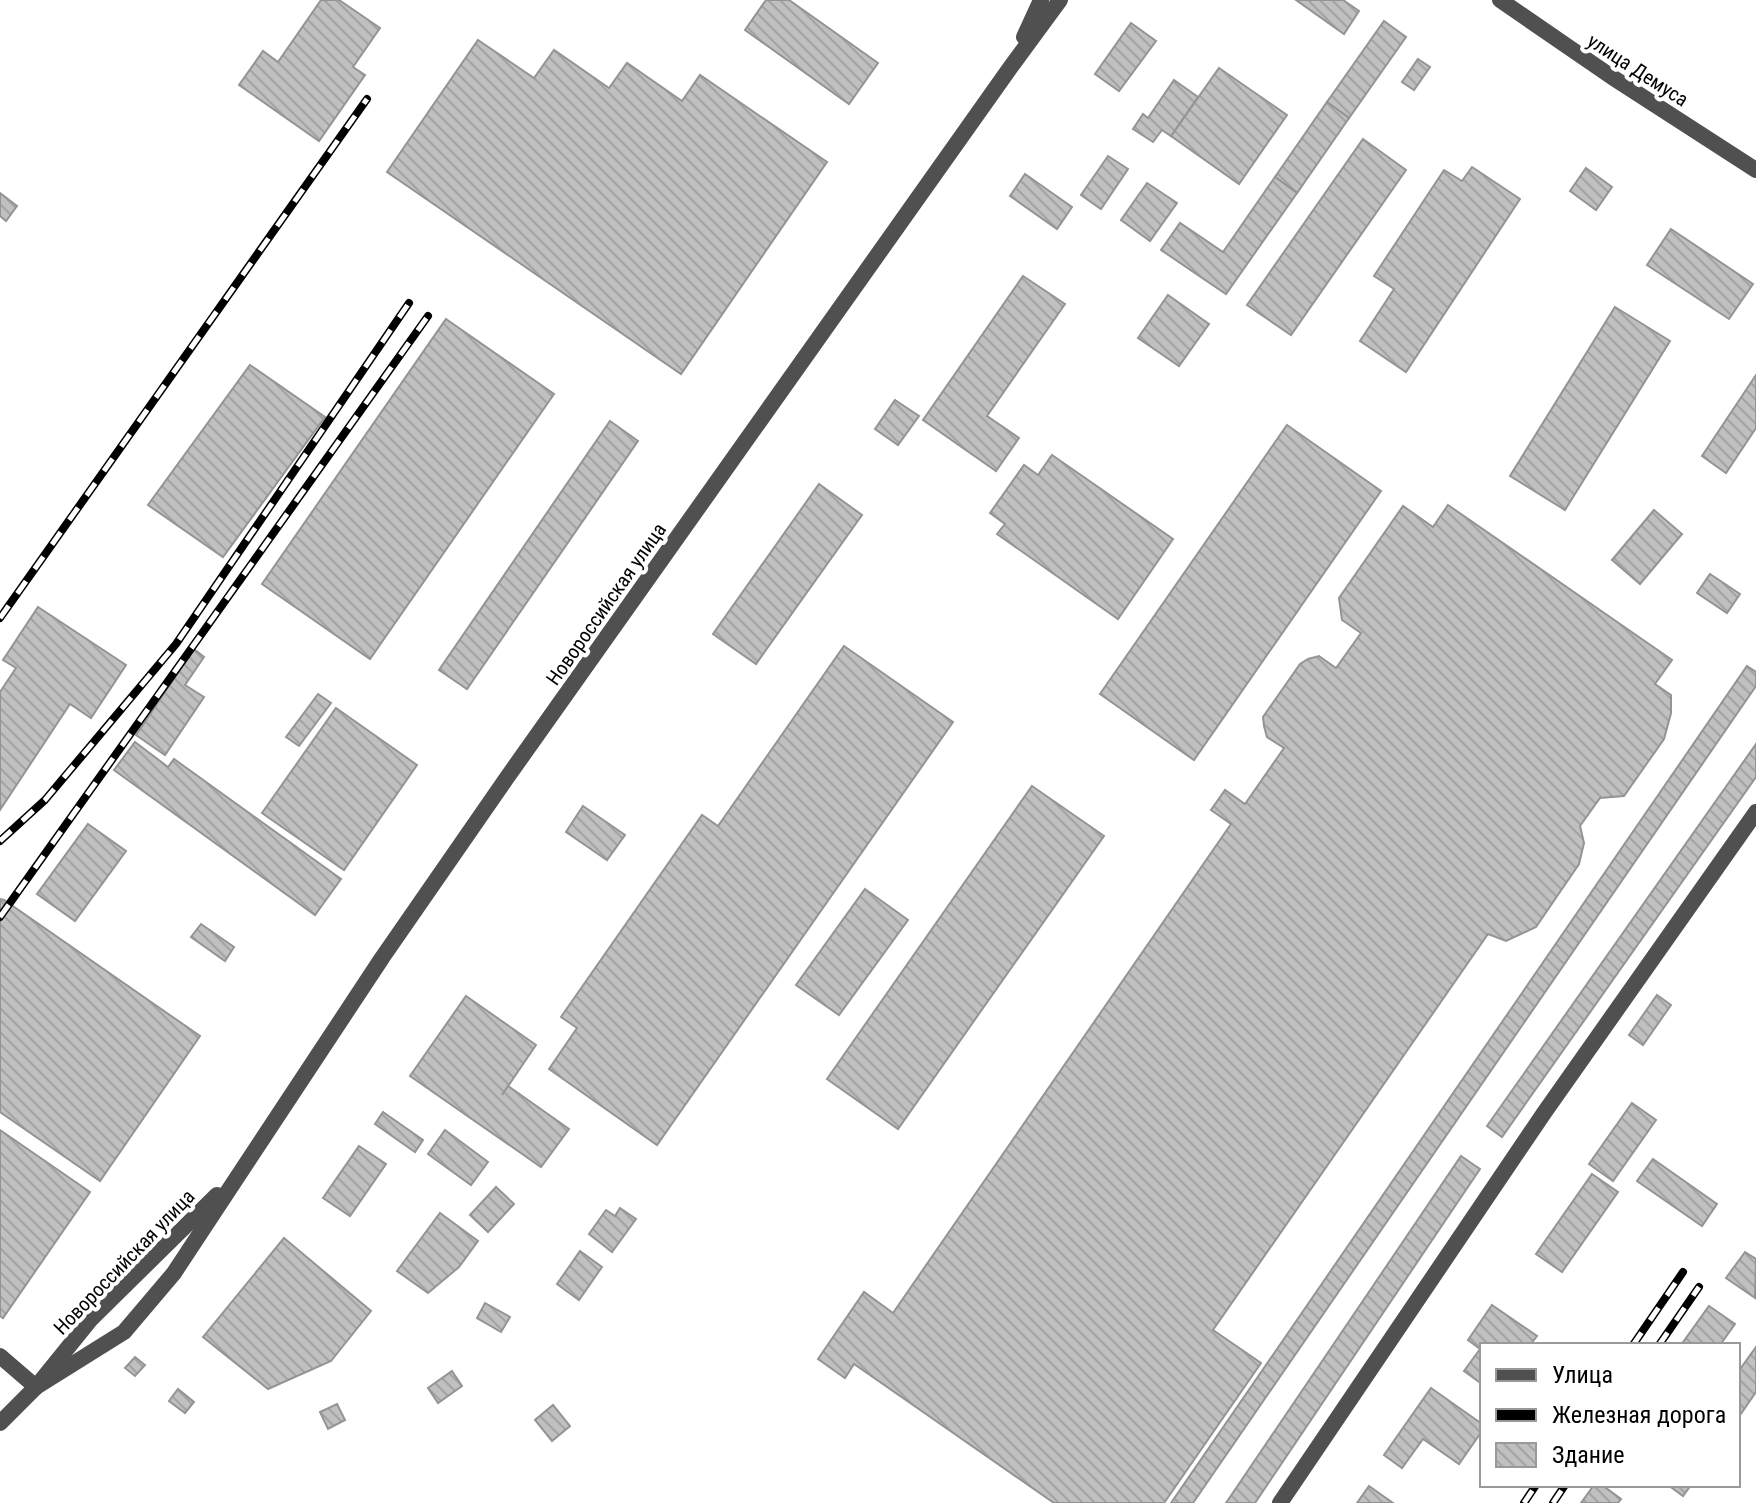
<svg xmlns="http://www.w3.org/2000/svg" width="1756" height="1503" viewBox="0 0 1756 1503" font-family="'Roboto Condensed',sans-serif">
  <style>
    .building { fill: url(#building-back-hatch); stroke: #949494; stroke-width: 2 }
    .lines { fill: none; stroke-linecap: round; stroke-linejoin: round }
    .minor { stroke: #505050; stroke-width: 16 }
    .rail-casing { stroke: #000; stroke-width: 8 }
    .rail { stroke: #fff; stroke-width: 5; stroke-dasharray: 15; stroke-linecap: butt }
    .labels { text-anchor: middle; stroke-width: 8; stroke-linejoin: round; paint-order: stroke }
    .street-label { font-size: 20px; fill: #000; stroke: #fff }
  </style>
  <defs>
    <pattern id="building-back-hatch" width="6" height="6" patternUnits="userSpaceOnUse" patternTransform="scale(2)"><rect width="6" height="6" fill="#c0c0c0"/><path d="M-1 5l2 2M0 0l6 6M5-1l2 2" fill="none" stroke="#a3a3a3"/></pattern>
  </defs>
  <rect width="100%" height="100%" fill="#fff"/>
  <g class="building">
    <polygon points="321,0 339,0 380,28 353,67 365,75 319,141 239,85 263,51 278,62"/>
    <polygon points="766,0 789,0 878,63 849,104 745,30"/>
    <polygon points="1296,0 1343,0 1359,11 1344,34"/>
    <polygon points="1384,21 1406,37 1349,118 1327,102"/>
    <polygon points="1131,23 1156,41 1119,91 1095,74"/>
    <polygon points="478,40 534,78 554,50 609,88 627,63 682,101 700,75 827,162 681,374 387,172"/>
    <polygon points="1418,59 1430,67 1414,90 1402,82"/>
    <polygon points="1219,68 1287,115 1239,184 1171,136"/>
    <polygon points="1174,80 1198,97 1171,136 1162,130 1153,142 1133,129 1143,114 1148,118"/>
    <polygon points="1327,102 1349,118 1297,193 1275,177"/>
    <polygon points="1363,139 1406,170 1291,335 1247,305"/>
    <polygon points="1108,156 1128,169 1101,209 1081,195"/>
    <polygon points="1472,167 1520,199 1406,372 1360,341 1394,289 1374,276 1444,170 1462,181"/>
    <polygon points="1586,168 1612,187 1596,210 1570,191"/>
    <polygon points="1025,174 1072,207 1057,229 1010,196"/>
    <polygon points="1275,177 1297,193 1226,294 1161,250 1180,223 1223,252"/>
    <polygon points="1147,183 1177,203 1150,241 1121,220"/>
    <polygon points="0,193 17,206 6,221 0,216"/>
    <polygon points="1671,229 1753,284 1729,319 1647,265"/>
    <polygon points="1023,276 1065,304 987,416 1019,438 996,471 923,420"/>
    <polygon points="1168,295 1209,324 1179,366 1138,338"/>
    <polygon points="1615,307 1670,341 1565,510 1510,476"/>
    <polygon points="446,319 554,394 370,659 262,584"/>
    <polygon points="250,365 325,417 223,557 148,505"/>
    <polygon points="1756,375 1756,428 1726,473 1702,456"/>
    <polygon points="895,400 919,416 898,445 875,429"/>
    <polygon points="610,421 638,441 467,689 439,670"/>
    <polygon points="1287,425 1381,491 1194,760 1100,694"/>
    <polygon points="1052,455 1173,539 1118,619 997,534 1005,524 990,513 1024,465 1038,475"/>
    <polygon points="819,484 862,515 756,664 713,634"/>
    <polygon points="1448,505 1672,660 1655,684 1671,695 1671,713 1664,739 1624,796 1600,798 1580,826 1584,843 1579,864 1536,927 1506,941 1488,934 1213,1330 1261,1363 1164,1503 1054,1503 854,1364 845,1378 818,1359 864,1292 893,1313 1231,824 1211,810 1225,790 1245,804 1284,748 1267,737 1264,726 1263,717 1300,664 1308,659 1319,656 1336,668 1361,633 1342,620 1339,598 1403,506 1433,527"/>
    <polygon points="1654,510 1682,534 1640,584 1612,560"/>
    <polygon points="1710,574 1740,594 1727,613 1697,593"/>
    <polygon points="38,607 126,665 91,718 70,704 0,810 0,692 16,668 3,660"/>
    <polygon points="844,646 953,722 657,1145 549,1069 577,1028 561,1017 702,815 718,826"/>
    <polygon points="194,649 204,657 185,685 204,697 165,755 136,735"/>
    <polygon points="1747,666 1756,672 1756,686 1193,1503 1171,1503"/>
    <polygon points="318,694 331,703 299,746 286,737"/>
    <polygon points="336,708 417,765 344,870 262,813"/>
    <polygon points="135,742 168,767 174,759 341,879 315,915 114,770"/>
    <polygon points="1756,744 1756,777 1502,1137 1487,1126"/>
    <polygon points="1032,786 1104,836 898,1129 827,1079"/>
    <polygon points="583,806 625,835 607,860 566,832"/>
    <polygon points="88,824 126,851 75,921 37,894"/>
    <polygon points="865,889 908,920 839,1015 796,985"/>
    <polygon points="0,899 4,900 200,1036 100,1181 0,1112"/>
    <polygon points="201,924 234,947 225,961 191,937"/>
    <polygon points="1657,995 1671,1005 1643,1045 1629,1035"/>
    <polygon points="466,996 536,1045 502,1095 508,1086 569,1129 541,1167 410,1076"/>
    <polygon points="1632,1103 1656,1120 1613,1181 1589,1164"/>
    <polygon points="383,1112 423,1140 415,1152 375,1124"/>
    <polygon points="0,1130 90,1192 3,1318 0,1316"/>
    <polygon points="445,1130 488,1162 471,1185 428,1154"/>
    <polygon points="359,1146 386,1164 350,1216 323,1198"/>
    <polygon points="1461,1156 1480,1169 1255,1503 1226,1503"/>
    <polygon points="1653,1159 1717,1204 1702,1226 1637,1181"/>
    <polygon points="1592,1174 1618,1192 1562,1272 1536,1254"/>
    <polygon points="496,1187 514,1204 488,1232 470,1215"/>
    <polygon points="620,1208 636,1219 612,1252 589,1234 606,1210 615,1216"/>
    <polygon points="440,1213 478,1241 459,1267 428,1293 397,1271"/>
    <polygon points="284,1238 371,1311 331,1361 268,1389 203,1337"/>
    <polygon points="580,1251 602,1267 579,1300 557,1284"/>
    <polygon points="1745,1252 1756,1259 1755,1298 1726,1278"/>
    <polygon points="485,1303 510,1317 501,1332 477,1318"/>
    <polygon points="1492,1305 1537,1336 1530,1345 1482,1345 1482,1384 1464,1371 1480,1349 1468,1340"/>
    <polygon points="1709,1306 1735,1324 1720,1345 1681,1345"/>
    <polygon points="1756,1347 1756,1392 1738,1418 1738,1372"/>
    <polygon points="135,1357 145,1365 135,1376 125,1368"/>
    <polygon points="452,1371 462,1386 438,1403 428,1388"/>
    <polygon points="1431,1388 1482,1424 1482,1431 1459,1464 1423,1439 1402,1468 1384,1455"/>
    <polygon points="178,1389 194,1402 185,1413 169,1401"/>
    <polygon points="337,1404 345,1420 328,1429 320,1412"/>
    <polygon points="553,1405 570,1426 552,1441 535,1420"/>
    <polygon points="1594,1485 1602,1485 1621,1499 1618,1503 1581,1503"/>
    <polygon points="1668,1485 1691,1485 1683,1496"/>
    <polygon points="1369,1486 1393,1503 1357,1503"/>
  </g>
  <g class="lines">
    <g class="minor">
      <polyline points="1500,0 1612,77 1756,170"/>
      <polyline points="1024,37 1041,0"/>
      <polyline points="0,1356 36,1387"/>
      <polyline points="36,1387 124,1332 174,1273 382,958 506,779 1010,68 1060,0"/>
      <polyline points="0,1423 36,1387 91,1319 217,1195"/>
      <polyline points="1280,1503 1544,1113 1756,812"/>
    </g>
    <g class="rail-casing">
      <g id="rail">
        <polyline points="0,618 367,99"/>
        <polyline points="0,841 45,800 176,644 409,303"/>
        <polyline points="0,917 428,316"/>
        <polyline points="1633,1345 1683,1272"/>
        <polyline points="1659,1345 1699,1287"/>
        <polyline points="1524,1503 1536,1485"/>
        <polyline points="1553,1503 1565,1485"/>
      </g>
    </g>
    <use href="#rail" class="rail"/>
  </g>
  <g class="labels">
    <g class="street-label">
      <text transform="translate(1638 70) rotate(33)" y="7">улица Демуса</text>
      <text transform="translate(606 604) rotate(-55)" y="7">Новороссийская улица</text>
      <text transform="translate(124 1262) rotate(-46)" y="7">Новороссийская улица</text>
    </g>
  </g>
  <rect x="1480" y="1343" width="260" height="144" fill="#ffffff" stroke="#999999" stroke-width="2"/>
  <rect x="1496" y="1369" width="40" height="12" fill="#505050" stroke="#999999" stroke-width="2"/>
  <text x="1552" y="1383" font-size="24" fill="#000000">Улица</text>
  <rect x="1496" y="1409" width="40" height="12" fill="#000000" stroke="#999999" stroke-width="2"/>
  <text x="1552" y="1423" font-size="24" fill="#000000">Железная дорога</text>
  <rect x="1496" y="1443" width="40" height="24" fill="url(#building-back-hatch)" stroke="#999999" stroke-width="2"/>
  <text x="1552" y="1463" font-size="24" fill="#000000">Здание</text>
</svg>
